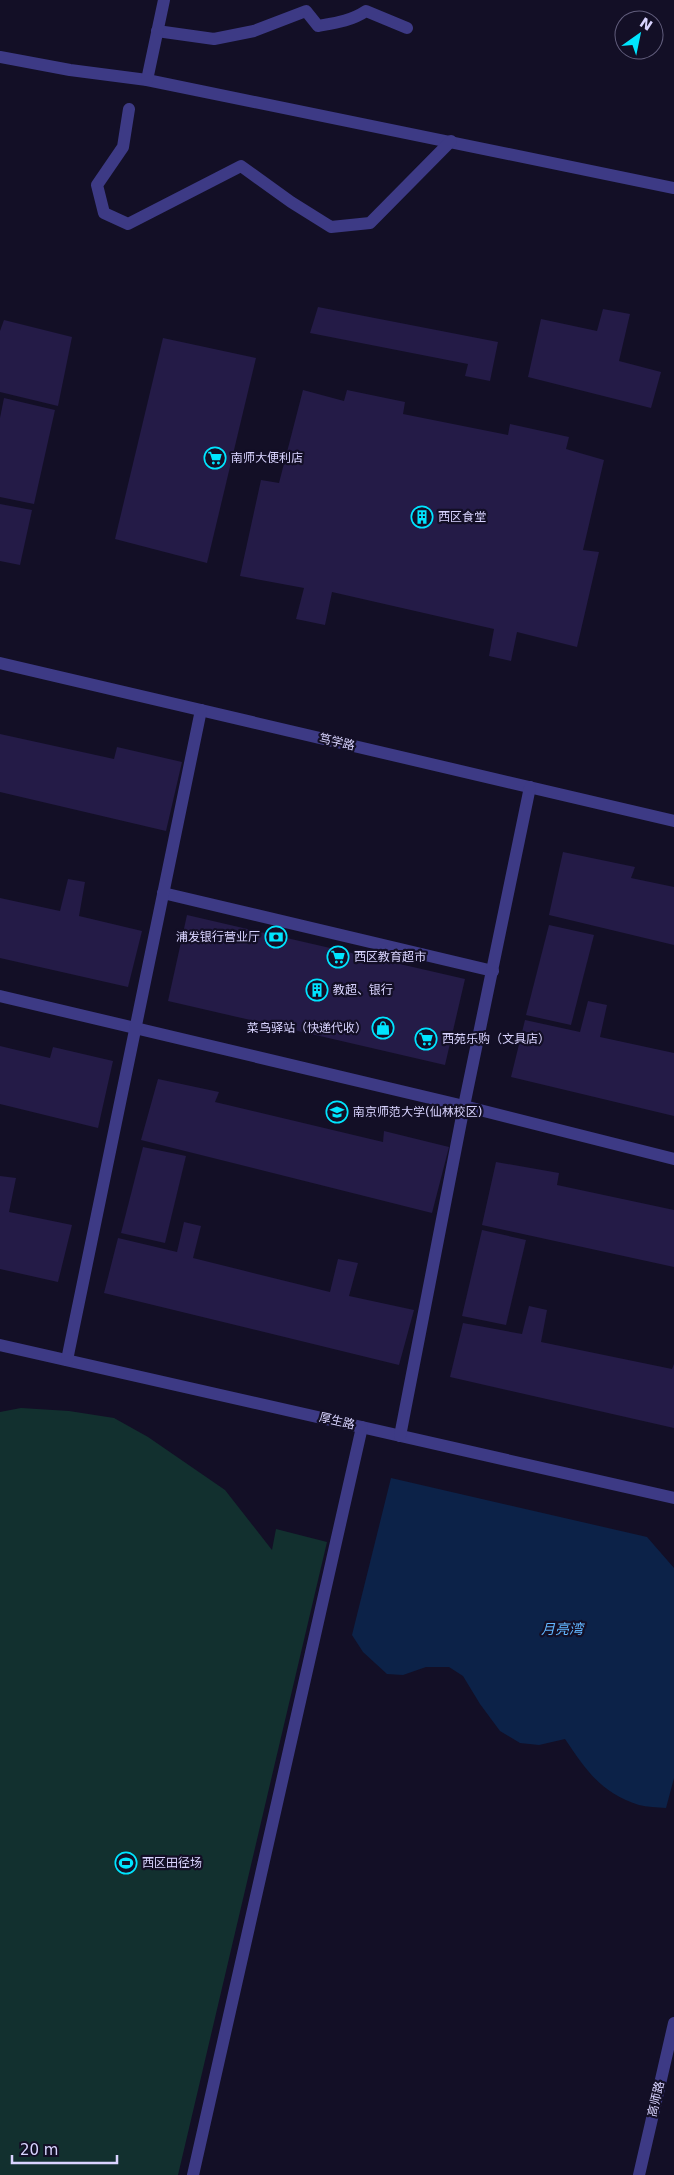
<svg xmlns="http://www.w3.org/2000/svg" width="674" height="2175" viewBox="0 0 674 2175" font-family="'DejaVu Sans','Noto Sans SC',sans-serif">
  <style>
    .green { fill: #12302f }
    .water { fill: #0c2248 }
    .building { fill: #241b47 }
    .lines { fill: none; stroke-linecap: round; stroke-linejoin: round }
    .street { stroke: #3d3a85; stroke-width: 12 }
    .labels { text-anchor: middle; stroke-width: 4.5; stroke-linejoin: round; paint-order: stroke }
    .poi-label { font-size: 12px; fill: #d9d4ff; stroke: #130f26; text-anchor: start }
    .street-label { font-size: 12px; fill: #d9d4ff; stroke: #130f26 }
    .water-label { font-size: 14px; font-style: italic; fill: #62b6ff; stroke: #130f26 }
  </style>
  <rect width="100%" height="100%" fill="#130f26"/>
  <polygon class="green" points="21,1408 69,1411 114,1418 148,1437 225,1490 272,1550 276,1529 327,1542 178,2175 0,2175 0,1412"/>
  <path class="water" d="M391,1478L647,1537L674,1568V1778L666,1808C657,1807 647,1807 639,1805C601,1793 586,1770 565,1739L539,1745L520,1743L500,1731L480,1704L463,1676L449,1667H426L403,1675L387,1674L363,1652L352,1635Z"/>
  <g class="building">
    <polygon points="318,307 498,342 490,381 465,376 468,364 310,333"/>
    <polygon points="603,309 630,314 619,361 661,372 651,408 528,377 541,319 597,331"/>
    <polygon points="4,320 72,337 58,406 0,392 0,331"/>
    <polygon points="163,338 256,358 207,563 115,539"/>
    <polygon points="303,390 344,401 347,390 405,402 403,414 508,435 510,424 569,437 566,449 604,460 583,550 599,552 577,647 517,632 511,661 489,656 494,629 332,592 325,625 296,619 304,588 240,576 261,480 279,483"/>
    <polygon points="4,398 55,410 34,504 0,497 0,418"/>
    <polygon points="0,504 32,510 20,565 0,561"/>
    <polygon points="0,734 114,759 117,747 182,762 166,831 0,792"/>
    <polygon points="563,852 635,867 631,878 674,887 674,945 549,915"/>
    <polygon points="68,879 85,882 79,916 142,931 128,987 0,958 0,898 60,911"/>
    <polygon points="187,915 465,979 445,1065 168,1001"/>
    <polygon points="549,925 594,935 571,1025 526,1015"/>
    <polygon points="588,1001 607,1005 600,1037 674,1053 674,1116 511,1077 525,1020 580,1032"/>
    <polygon points="0,1046 50,1058 53,1047 113,1061 98,1128 0,1104"/>
    <polygon points="158,1079 219,1092 215,1102 383,1142 384,1131 449,1147 432,1213 141,1140"/>
    <polygon points="143,1147 186,1156 165,1243 121,1233"/>
    <polygon points="496,1162 559,1173 557,1185 674,1210 674,1267 482,1225"/>
    <polygon points="0,1176 16,1178 9,1212 72,1225 58,1282 0,1269"/>
    <polygon points="184,1222 201,1226 193,1258 330,1292 338,1259 358,1263 349,1296 414,1310 399,1365 104,1293 118,1238 177,1252"/>
    <polygon points="482,1230 526,1240 506,1325 462,1316"/>
    <polygon points="529,1306 547,1310 541,1342 672,1369 674,1364 674,1428 450,1377 463,1323 522,1334"/>
  </g>
  <g class="lines">
    <g class="street">
      <path d="M157,31L214,39L254,31L306,11L318,26C335,23 351,21 366,11L407,28"/>
      <polyline points="0,57 70,70 147,80 674,188"/>
      <polyline points="147,80 164,0"/>
      <polyline points="129,109 123,147 97,185 104,213 128,224 241,166 291,202 331,227 370,223 451,141"/>
      <polyline points="0,663 674,821"/>
      <polyline points="163,893 493,971"/>
      <polyline points="0,996 464,1106 674,1159"/>
      <polyline points="0,1345 674,1498"/>
      <polyline points="67,1360 201,710"/>
      <polyline points="400,1436 464,1106 530,787"/>
      <polyline points="193,2175 362,1427"/>
      <polyline points="639,2175 674,2023"/>
    </g>
  </g>
  <defs>
    <g id="supermarket-ring" transform="scale(1.125)"><circle r="9.5" fill="#130f26" stroke="#00e5ff" stroke-width="1.5"/><path d="M-6-5.5h2.5l.6 2H6L4.5 2H-2.5L-4.4-4H-6ZM-1.5 3.2a1.3 1.3 0 1 0 .1 0ZM3 3.2a1.3 1.3 0 1 0 .1 0Z" fill="#00e5ff"/></g>
    <g id="building-ring" transform="scale(1.125)"><circle r="9.5" fill="#130f26" stroke="#00e5ff" stroke-width="1.5"/><path d="M-4-6H4V6H1V3H-1V6H-4ZM-2.5-4.3h1.7v1.8h-1.7ZM.8-4.3h1.7v1.8H.8ZM-2.5-1h1.7V.8h-1.7ZM.8-1h1.7V.8H.8Z" fill="#00e5ff"/></g>
    <g id="bank-ring" transform="scale(1.125)"><circle r="9.5" fill="#130f26" stroke="#00e5ff" stroke-width="1.5"/><path d="M-6-4H6V4H-6ZM0-2.3a2.3 2.3 0 1 0 0 4.6a2.3 2.3 0 1 0 0-4.6Z" fill="#00e5ff"/></g>
    <g id="shop-ring" transform="scale(1.125)"><circle r="9.5" fill="#130f26" stroke="#00e5ff" stroke-width="1.5"/><path d="M-5-2.5h2.3a2.7 3.5 0 0 1 5.4 0H5L5.5 6h-11ZM-1.5-2.5h3a1.5 2.3 0 0 0-3 0Z" fill="#00e5ff"/></g>
    <g id="university-ring" transform="scale(1.125)"><circle r="9.5" fill="#130f26" stroke="#00e5ff" stroke-width="1.5"/><path d="M0-5L7-2L0 1L-7-2ZM-4 1L0 2.5L4 1V4Q0 6-4 4Z" fill="#00e5ff"/></g>
    <g id="stadium-ring" transform="scale(1.125)"><circle r="9.5" fill="#130f26" stroke="#00e5ff" stroke-width="1.5"/><path d="M0-5a6.5 5 0 1 0 0 10a6.5 5 0 1 0 0-10ZM-3.5-1.8h7v3.6h-7Z" fill="#00e5ff"/></g>
  </defs>
  <g fill-rule="evenodd">
    <use href="#supermarket-ring" x="215" y="458"/>
    <use href="#building-ring" x="422" y="517"/>
    <use href="#bank-ring" x="276" y="937"/>
    <use href="#supermarket-ring" x="338" y="957"/>
    <use href="#building-ring" x="317" y="990"/>
    <use href="#shop-ring" x="383" y="1028"/>
    <use href="#supermarket-ring" x="426" y="1039"/>
    <use href="#university-ring" x="337" y="1112"/>
    <use href="#stadium-ring" x="126" y="1863"/>
  </g>
  <g class="labels">
    <g class="poi-label">
      <text x="231" y="462">南师大便利店</text>
      <text x="438" y="521">西区食堂</text>
      <text x="260" y="941" text-anchor="end">浦发银行营业厅</text>
      <text x="354" y="961">西区教育超市</text>
      <text x="333" y="994">教超、银行</text>
      <text x="367" y="1032" text-anchor="end">菜鸟驿站（快递代收）</text>
      <text x="442" y="1043">西苑乐购（文具店）</text>
      <text x="353" y="1116">南京师范大学(仙林校区)</text>
      <text x="142" y="1867">西区田径场</text>
    </g>
    <g class="street-label">
      <text transform="translate(337 742) rotate(13)" y="4">笃学路</text>
      <text transform="translate(337 1421) rotate(13)" y="4">厚生路</text>
      <text transform="translate(656 2099) rotate(-77)" y="4">高师路</text>
    </g>
    <g class="water-label">
      <text x="562" y="1634">月亮湾</text>
    </g>
  </g>
  <g transform="translate(639 35) rotate(33)"><circle r="24" fill="#130f26" stroke="#625e7d"/>
  <path d="M0-4L9 19L0 12L-9 19Z" fill="#00e5ff"/>
  <text y="-8" font-size="14" font-weight="bold" text-anchor="middle" fill="#d9d4ff">N</text>
  </g>
  <path d="M12 2155v8h105v-8" fill="none" stroke="#d9d4ff" stroke-width="2.5"/>
  <text x="20" y="2155" font-size="15" fill="#d9d4ff" stroke="#130f26" stroke-width="4" paint-order="stroke">20 m</text>
</svg>
